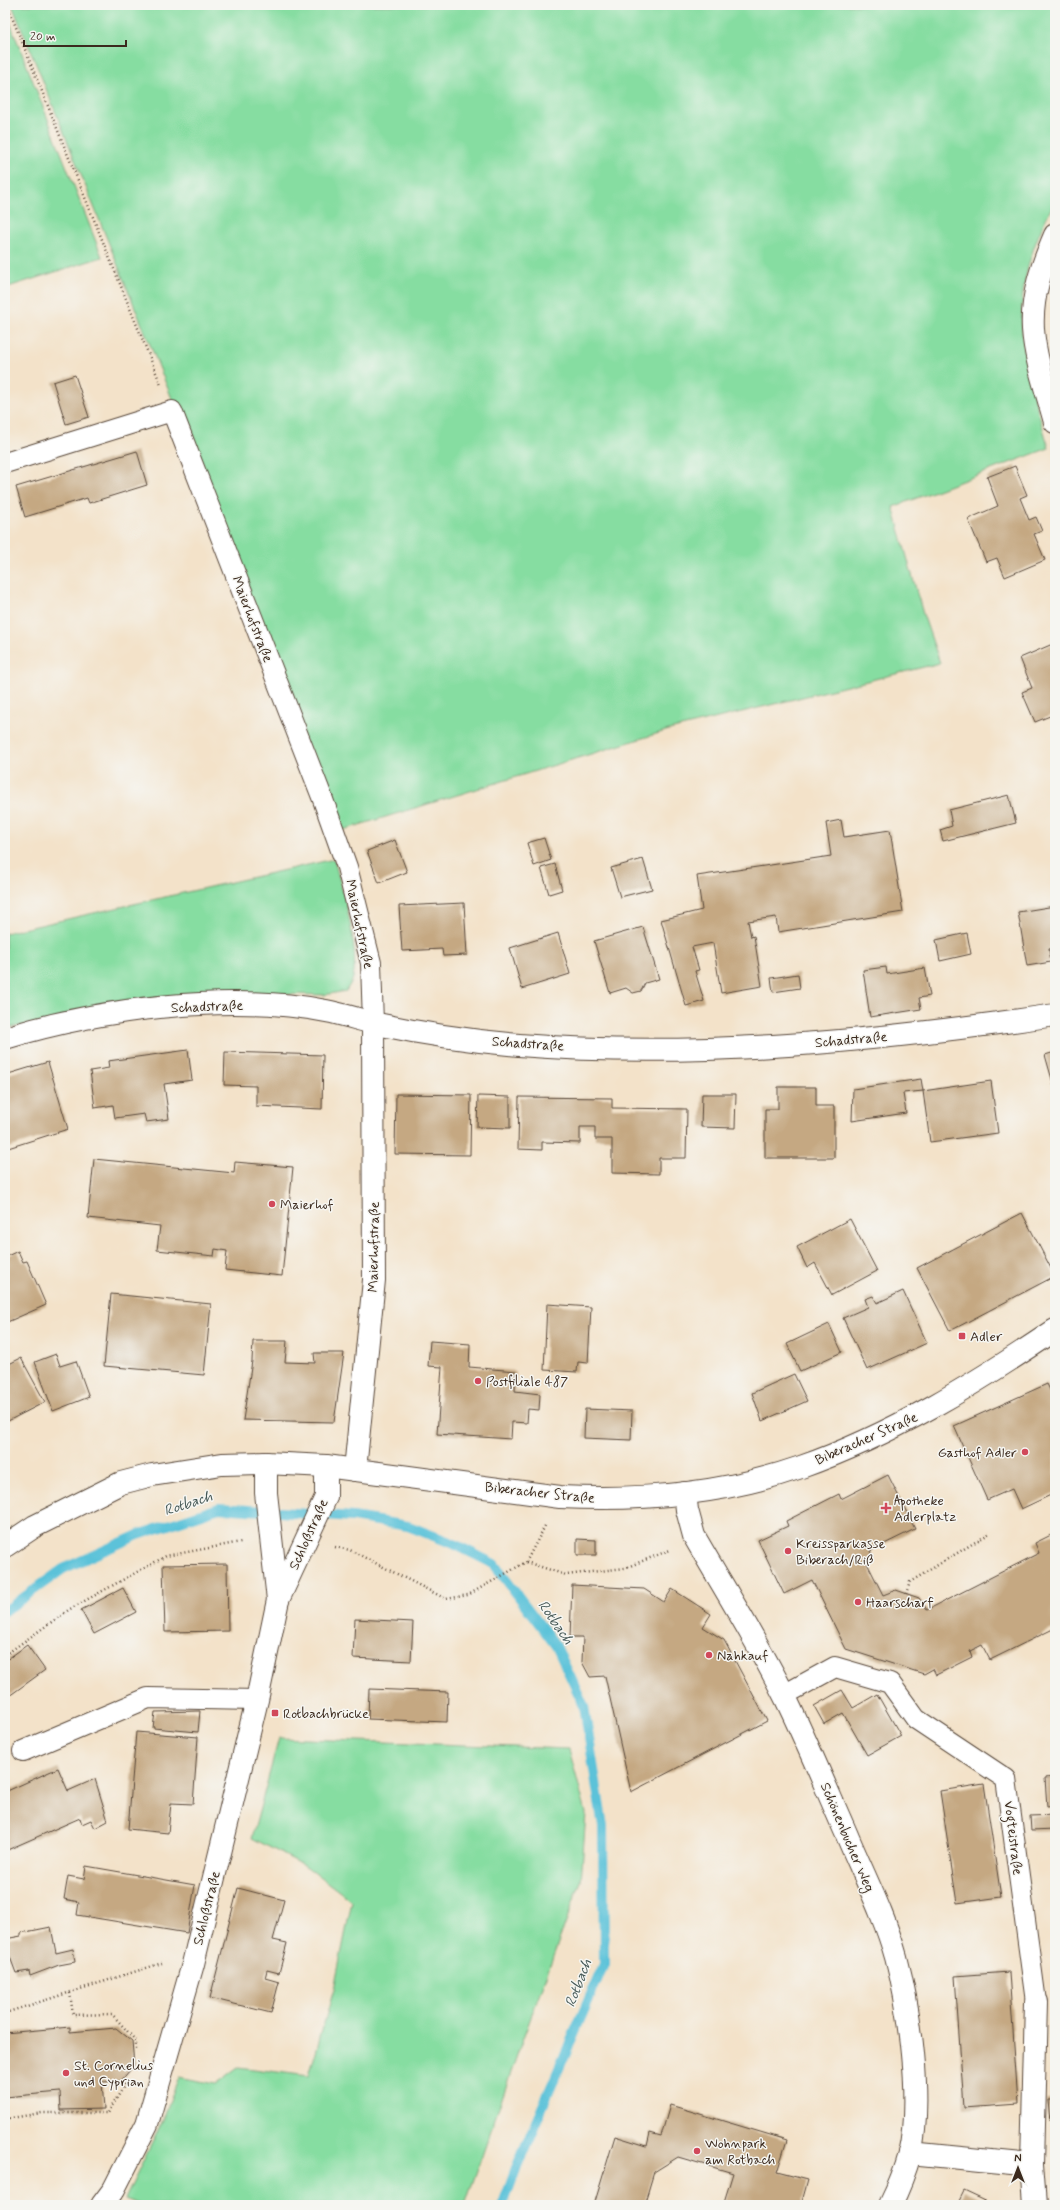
<svg xmlns="http://www.w3.org/2000/svg" width="1060" height="2210" viewBox="0 0 1060 2210" font-family="Mynerve,sans-serif">
  <style>
    .green { fill: #86dda1; stroke: #608460 }
    .lines { fill: none; stroke-linecap: round; stroke-linejoin: round }
    .stream { stroke: #5bc2d9; stroke-width: 10 }
    .building { fill: #c5a882 }
    .service-casing { stroke: #574638; stroke-width: 22 }
    .minor-casing { stroke: #574638; stroke-width: 24 }
    .tertiary-casing { stroke: #574638; stroke-width: 24 }
    .path { stroke: #574638; stroke-width: 2.5; stroke-dasharray: 1 3; stroke-linecap: butt }
    .service { stroke: #fff; stroke-width: 20 }
    .minor { stroke: #fff; stroke-width: 22 }
    .tertiary { stroke: #fff; stroke-width: 22 }
    .poi-dot { fill: #d1495b; stroke: #f6f6f2; stroke-width: 1.5 }
    .labels { text-anchor: middle; stroke-width: 3; stroke-linejoin: round; paint-order: stroke }
    .street-label { font-size: 14px; fill: #3b2a1e; stroke: #f6f6f2 }
    .poi-label { font-size: 14px; fill: #3b2a1e; stroke: #f6f6f2; text-anchor: start }
    .water-label { font-size: 15px; font-style: italic; fill: #455856; stroke: #f6f6f2 }
  </style>
  <rect width="100%" height="100%" fill="#f6f6f2"/>
  <filter id="ink" filterUnits="userSpaceOnUse"><feTurbulence type="fractalNoise" baseFrequency=".025" numOctaves="2"/><feDisplacementMap in="SourceGraphic" scale="8" xChannelSelector="R" yChannelSelector="G"/><feConvolveMatrix kernelMatrix="1 2 1 2 8 2 1 2 1" color-interpolation-filters="sRGB"/></filter>
  <filter id="wash" filterUnits="userSpaceOnUse"><feTurbulence type="fractalNoise" baseFrequency=".012" numOctaves="4" result="noise"/><feDisplacementMap in="SourceGraphic" scale="16" xChannelSelector="R" yChannelSelector="G"/><feGaussianBlur stdDeviation="0.9" result="paint"/><feColorMatrix in="noise" values="0 0 0 0 0 0 0 0 0 0 0 0 0 0 0 0 0 1.4 0 .05"/><feComposite in="paint" operator="in"/></filter>
  <g filter="url(#wash)">
    <rect width="100%" height="100%" fill="#f3e2c9"/>
    <g class="green">
      <path d="M12,5H1055V201C1004,296 1019,350 1049,448L893,507L923,614L940,663L669,730L340,831L177,411Z"/>
      <polygon points="5,10 102,257 5,288"/>
      <path d="M334,859C342,891 360,945 353,978C352,982 348,987 346,991L324,995L271,994L5,1028V933Z"/>
      <polygon points="279,1738 569,1749 586,1813 581,1881 524,2035 465,2205 141,2205 125,2199 163,2120 179,2077 215,2084 238,2067 309,2076 334,1989 352,1901 307,1867 252,1838"/>
    </g>
    <g class="lines">
      <polyline class="stream" points="5,1611 63,1569 138,1535 219,1508 353,1517 408,1526 452,1543 494,1564 556,1646 584,1706 603,1827 604,1964 517,2166 503,2205"/>
    </g>
    <g id="blocks">
      <g class="building">
        <polygon points="75,375 89,417 66,424 53,382"/>
        <polygon points="137,451 147,485 89,503 87,498 25,517 16,487"/>
        <polygon points="1015,466 1027,495 1020,498 1029,520 1036,517 1042,531 1034,534 1045,560 1005,577 997,558 986,562 968,519 998,506 987,477"/>
        <polygon points="1055,643 1055,714 1035,722 1022,692 1032,688 1020,658"/>
        <polygon points="1009,795 1016,823 943,841 940,830 952,826 949,810"/>
        <polygon points="841,820 844,837 890,830 903,912 778,932 776,917 748,921 751,937 754,936 762,986 721,993 713,943 692,947 699,970 695,971 704,1001 686,1006 661,920 702,910 697,876 831,856 826,823"/>
        <polygon points="544,838 551,860 534,866 527,843"/>
        <polygon points="395,840 407,872 379,883 367,851"/>
        <polygon points="643,859 652,889 620,897 611,868"/>
        <polygon points="555,864 562,890 549,894 541,868"/>
        <polygon points="464,903 467,955 443,956 442,949 402,951 399,906"/>
        <polygon points="1055,906 1055,948 1049,949 1051,962 1027,966 1018,912"/>
        <polygon points="643,927 659,979 645,983 641,991 633,993 626,988 610,993 594,941"/>
        <polygon points="558,933 570,974 522,989 510,948"/>
        <polygon points="967,933 971,954 940,961 936,940"/>
        <polygon points="886,967 887,974 925,968 930,996 919,998 921,1009 870,1017 863,970"/>
        <polygon points="798,974 800,988 773,992 771,978"/>
        <polygon points="188,1050 192,1080 164,1084 169,1119 146,1122 144,1114 115,1118 113,1105 95,1108 90,1071 109,1068 108,1061"/>
        <polygon points="225,1052 323,1055 322,1109 256,1106 256,1086 224,1085"/>
        <polygon points="1055,1052 1055,1090 1045,1055"/>
        <polygon points="48,1062 68,1129 5,1149 5,1075"/>
        <polygon points="921,1079 923,1091 903,1093 906,1113 852,1121 853,1089"/>
        <polygon points="991,1081 998,1133 930,1142 923,1091"/>
        <polygon points="778,1087 816,1087 816,1106 834,1106 834,1158 765,1158 765,1109 778,1109"/>
        <polygon points="396,1094 471,1095 470,1155 395,1154"/>
        <polygon points="702,1094 736,1094 735,1128 701,1127"/>
        <polygon points="478,1096 510,1097 510,1128 477,1127"/>
        <polygon points="519,1097 612,1098 612,1108 687,1109 686,1158 659,1158 659,1174 612,1173 612,1139 595,1139 595,1127 580,1127 580,1143 542,1142 542,1150 518,1149"/>
        <polygon points="94,1159 234,1173 235,1162 293,1167 282,1276 225,1270 227,1251 215,1249 214,1256 157,1250 160,1226 88,1218"/>
        <polygon points="1022,1213 1055,1276 950,1331 917,1268"/>
        <polygon points="850,1219 877,1271 832,1295 815,1263 807,1268 797,1247"/>
        <polygon points="18,1251 23,1262 27,1261 46,1305 5,1323 5,1257"/>
        <polygon points="903,1291 927,1343 867,1370 843,1318 868,1307 865,1299 873,1296 877,1303"/>
        <polygon points="111,1294 211,1304 204,1375 104,1366"/>
        <polygon points="547,1304 591,1307 588,1363 578,1362 577,1372 544,1370"/>
        <polygon points="829,1324 842,1352 800,1371 787,1344"/>
        <polygon points="253,1341 287,1341 285,1362 315,1363 314,1353 344,1353 334,1422 243,1420 252,1361"/>
        <polygon points="430,1341 470,1344 469,1367 516,1371 515,1391 540,1394 539,1410 528,1409 527,1423 512,1422 511,1439 437,1434 442,1367 428,1366"/>
        <polygon points="56,1354 60,1366 76,1361 89,1397 53,1411 35,1362"/>
        <polygon points="21,1358 45,1402 8,1421 5,1415 5,1366"/>
        <polygon points="794,1374 807,1401 762,1421 752,1393"/>
        <polygon points="1047,1384 1055,1400 1055,1493 1021,1509 1012,1489 987,1500 954,1426"/>
        <polygon points="585,1409 632,1411 631,1440 584,1438"/>
        <polygon points="888,1475 915,1529 870,1551 873,1557 866,1561 883,1595 896,1590 919,1598 927,1610 1039,1553 1035,1543 1055,1533 1055,1628 990,1660 982,1645 970,1651 972,1657 936,1675 933,1669 924,1674 846,1649 812,1580 784,1594 758,1540 788,1526 786,1521 839,1494 841,1499"/>
        <polygon points="577,1539 596,1540 596,1555 577,1555"/>
        <polygon points="227,1564 228,1631 165,1632 163,1565"/>
        <polygon points="572,1585 644,1589 664,1602 672,1589 711,1614 703,1627 724,1640 767,1721 631,1792 605,1676 590,1677 582,1662 583,1637 570,1637"/>
        <polygon points="123,1588 136,1612 94,1634 81,1610"/>
        <polygon points="355,1619 413,1622 411,1661 353,1658"/>
        <polygon points="27,1645 45,1670 5,1699 5,1661"/>
        <polygon points="369,1689 448,1692 447,1722 368,1719"/>
        <polygon points="842,1690 853,1708 877,1694 901,1736 867,1755 843,1713 824,1724 814,1706"/>
        <polygon points="200,1711 198,1732 153,1728 155,1712"/>
        <polygon points="136,1732 198,1737 193,1804 171,1803 168,1833 128,1829"/>
        <polygon points="58,1768 68,1791 95,1779 108,1821 95,1828 91,1820 82,1824 80,1818 5,1851 5,1792"/>
        <polygon points="1055,1777 1055,1806 1047,1807 1045,1778"/>
        <polygon points="984,1784 1001,1897 957,1903 940,1791"/>
        <polygon points="1055,1815 1055,1830 1031,1831 1030,1816"/>
        <polygon points="86,1866 195,1885 187,1933 77,1915 79,1902 64,1899 68,1876 84,1879"/>
        <polygon points="238,1888 284,1900 273,1940 287,1943 279,1973 267,1970 265,1978 279,1982 271,2013 210,1998"/>
        <polygon points="51,1927 56,1953 73,1949 75,1962 59,1965 30,1976 29,1971 16,1973 5,1944 5,1939 21,1936 21,1933"/>
        <polygon points="1009,1972 1018,2104 964,2108 955,1976"/>
        <polygon points="70,2027 70,2032 116,2028 132,2041 134,2065 121,2081 102,2082 104,2109 61,2110 60,2092 5,2097 5,2033"/>
        <polygon points="1047,2099 1055,2099 1055,2120 1049,2121"/>
        <polygon points="670,2105 787,2140 777,2172 808,2180 801,2205 723,2205 733,2173 678,2157 654,2172 644,2205 594,2205 615,2136 647,2146 650,2133 661,2136"/>
        <polygon points="964,2191 994,2205 957,2205"/>
      </g>
    </g>
  </g>
  <g filter="url(#ink)">
    <use href="#blocks" fill-opacity="0" stroke="#574638" stroke-width="1"/>
    <g class="lines">
      <g class="service-casing">
        <g id="service">
          <polyline points="5,463 172,411 322,797 347,867 371,963 373,1023"/>
          <polyline points="784,1695 835,1667 890,1683 916,1719 1006,1779 1036,2002"/>
          <polyline points="23,1751 148,1698 257,1700"/>
        </g>
      </g>
      <g class="minor-casing">
        <g id="minor">
          <path d="M1055,235C1042,265 1031,296 1033,329C1035,360 1047,392 1055,422"/>
          <path d="M5,1038C99,1009 228,992 326,1011C343,1014 360,1020 377,1024C424,1034 472,1041 519,1045C698,1059 879,1041 1055,1015"/>
          <polyline points="355,1470 374,1280 373,1023"/>
          <path d="M685,1493L687,1510L694,1536C725,1590 758,1642 785,1697C807,1742 826,1788 846,1833C863,1874 884,1914 896,1957C910,2010 923,2101 910,2154C905,2172 898,2189 890,2205"/>
          <polyline points="910,2153 1032,2165 1035,2205"/>
          <polyline points="1032,2165 1036,2002"/>
        </g>
      </g>
      <g class="tertiary-casing">
        <g id="tertiary">
          <polyline points="266,1463 266,1493 278,1600"/>
          <path d="M5,1546L35,1526L121,1483L152,1475L222,1464L266,1463L326,1466L560,1497C641,1501 724,1494 801,1467C892,1435 975,1384 1055,1330"/>
          <polyline points="102,2205 114,2189 147,2124 193,1964 257,1700 278,1600 326,1497 326,1466"/>
        </g>
      </g>
      <g class="path">
        <polyline points="7,5 161,385"/>
        <polyline points="335,1547 350,1550 446,1599 468,1595 526,1562 546,1524"/>
        <polyline points="526,1562 566,1575 625,1568 670,1550"/>
        <polyline points="906,1594 910,1582 990,1533"/>
        <polyline points="5,1655 70,1609 166,1556 241,1542"/>
        <polyline points="70,1993 73,2015 112,2014 136,2041 136,2051"/>
        <polyline points="5,2013 162,1963"/>
        <polyline points="5,2119 42,2113 108,2113 127,2081"/>
      </g>
      <use href="#service" class="service"/>
      <use href="#minor" class="minor"/>
      <use href="#tertiary" class="tertiary"/>
    </g>
  </g>
  <g class="poi-dot">
    <circle cx="272" cy="1204" r="4"/>
    <rect x="958" y="1332" width="8" height="8" rx="2"/>
    <circle cx="478" cy="1381" r="4"/>
    <circle cx="1025" cy="1452" r="4"/>
    <path d="M884 1502h4v4h4v4h-4v4h-4v-4h-4v-4h4z"/>
    <circle cx="788" cy="1551" r="4"/>
    <circle cx="858" cy="1602" r="4"/>
    <circle cx="709" cy="1655" r="4"/>
    <rect x="271" y="1709" width="8" height="8" rx="2"/>
    <circle cx="66" cy="2073" r="4"/>
    <circle cx="697" cy="2151" r="4"/>
  </g>
  <g class="labels">
    <g class="street-label">
      <text transform="translate(253 619) rotate(69)" y="5">Maierhofstraße</text>
      <text transform="translate(360 924) rotate(78)" y="5">Maierhofstraße</text>
      <text transform="translate(207 1006) rotate(-2)" y="5">Schadstraße</text>
      <text transform="translate(851 1039) rotate(-5)" y="5">Schadstraße</text>
      <text transform="translate(528 1043) rotate(4)" y="5">Schadstraße</text>
      <text transform="translate(373 1247) rotate(-89)" y="5">Maierhofstraße</text>
      <text transform="translate(866 1438) rotate(-24)" y="5">Biberacher Straße</text>
      <text transform="translate(540 1492) rotate(6)" y="5">Biberacher Straße</text>
      <text transform="translate(308 1534) rotate(-66)" y="5">Schloßstraße</text>
      <text transform="translate(848 1837) rotate(67)" y="5">Schönenbucher Weg</text>
      <text transform="translate(1014 1838) rotate(83)" y="5">Vogteistraße</text>
      <text transform="translate(206 1908) rotate(-76)" y="5">Schloßstraße</text>
    </g>
    <g class="poi-label">
      <text x="280" y="1209">Maierhof</text>
      <text x="970" y="1341">Adler</text>
      <text x="486" y="1386">Postfiliale 487</text>
      <text x="1017" y="1457" text-anchor="end">Gasthof Adler</text>
      <text x="894" y="1505">Apotheke<tspan x="894" dy="16">Adlerplatz</tspan></text>
      <text x="796" y="1548">Kreissparkasse<tspan x="796" dy="16">Biberach/Riß</tspan></text>
      <text x="866" y="1607">Haarscharf</text>
      <text x="717" y="1660">Nahkauf</text>
      <text x="283" y="1718">Rotbachbrücke</text>
      <text x="74" y="2070">St. Cornelius<tspan x="74" dy="16">und Cyprian</tspan></text>
      <text x="705" y="2148">Wohnpark<tspan x="705" dy="16">am Rotbach</tspan></text>
    </g>
    <g class="water-label">
      <text transform="translate(188 1503) rotate(-18)" y="5">Rotbach</text>
      <text transform="translate(556 1622) rotate(55)" y="5">Rotbach</text>
      <text transform="translate(578 1983) rotate(-69)" y="5">Rotbach</text>
    </g>
  </g>
  <rect width="1060" height="2210" fill="none" stroke="#f6f6f2" stroke-width="20"/>
  <g transform="translate(1018 2168)" stroke="#f6f6f2" stroke-width="3" paint-order="stroke">
  <path d="M0-3L7 15L0 10L-7 15Z" fill="#3b2a1e"/>
  <text y="-6" font-size="11" font-weight="bold" text-anchor="middle" fill="#3b2a1e">N</text>
  </g>
  <path d="M24 40v6h102v-6" fill="none" stroke="#3b2a1e" stroke-width="2"/>
  <text x="30" y="40" font-size="12" fill="#3b2a1e" stroke="#f6f6f2" stroke-width="3" paint-order="stroke">20 m</text>
</svg>
